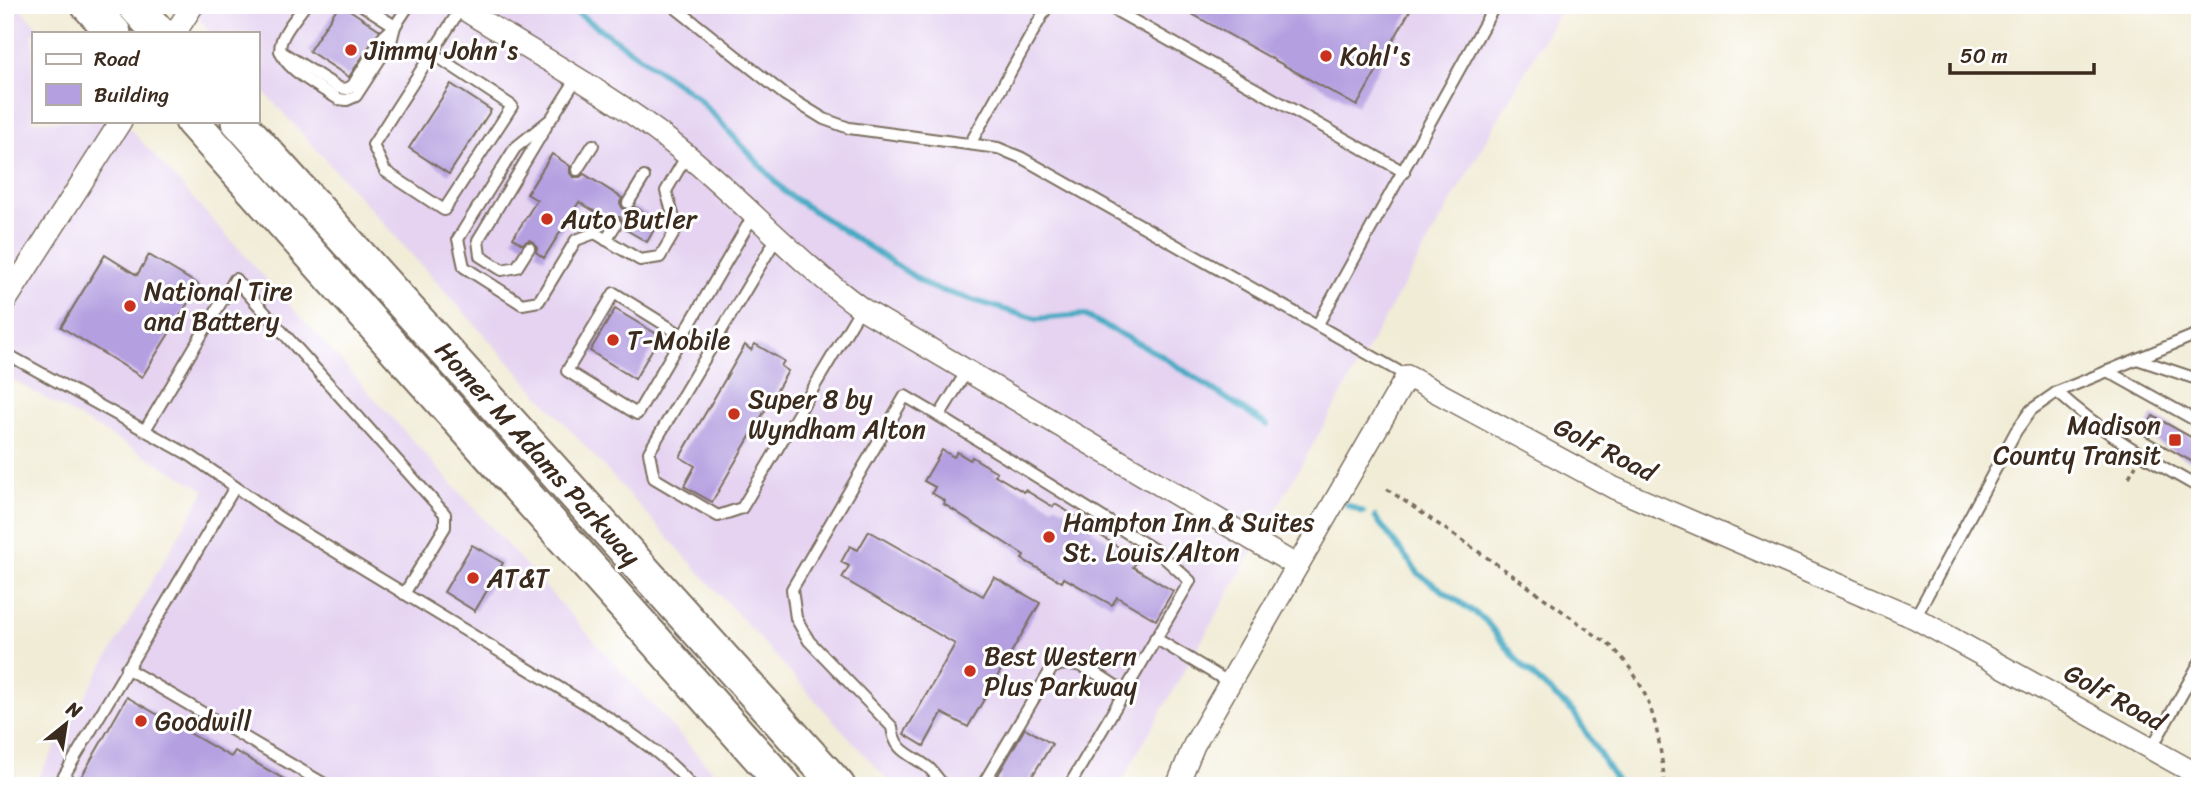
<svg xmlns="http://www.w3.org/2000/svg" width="2205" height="791" viewBox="0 0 2205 791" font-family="Sriracha,sans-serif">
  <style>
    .built { fill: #e5d3f1 }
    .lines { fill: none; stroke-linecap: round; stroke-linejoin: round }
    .stream { stroke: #43a9c3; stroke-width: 6 }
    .building { fill: #b49fe0 }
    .service-casing { stroke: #7b6e5e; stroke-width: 14 }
    .minor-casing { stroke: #7b6e5e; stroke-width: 24 }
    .primary-casing { stroke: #7b6e5e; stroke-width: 37 }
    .path { stroke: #7b6e5e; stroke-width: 3.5; stroke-dasharray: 5 5; stroke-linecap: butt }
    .service { stroke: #fff; stroke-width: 10 }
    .minor { stroke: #fff; stroke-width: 21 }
    .primary { stroke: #fff; stroke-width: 33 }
    .poi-dot { fill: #c8321e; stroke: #fff; stroke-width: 2.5 }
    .labels { text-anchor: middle; stroke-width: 6; stroke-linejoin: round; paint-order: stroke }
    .poi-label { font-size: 26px; fill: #3b2a1e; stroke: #fff; text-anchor: start }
    .street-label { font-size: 26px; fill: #3b2a1e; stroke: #fff }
  </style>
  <rect width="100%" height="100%" fill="#fff"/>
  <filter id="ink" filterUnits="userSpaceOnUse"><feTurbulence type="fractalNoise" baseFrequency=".0143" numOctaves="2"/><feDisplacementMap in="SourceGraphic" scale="14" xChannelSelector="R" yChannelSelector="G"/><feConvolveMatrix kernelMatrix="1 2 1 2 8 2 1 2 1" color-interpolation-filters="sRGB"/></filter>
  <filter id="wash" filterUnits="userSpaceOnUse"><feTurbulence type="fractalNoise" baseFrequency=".00686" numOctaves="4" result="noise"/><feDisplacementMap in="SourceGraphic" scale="28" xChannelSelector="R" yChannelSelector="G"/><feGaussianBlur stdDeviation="1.57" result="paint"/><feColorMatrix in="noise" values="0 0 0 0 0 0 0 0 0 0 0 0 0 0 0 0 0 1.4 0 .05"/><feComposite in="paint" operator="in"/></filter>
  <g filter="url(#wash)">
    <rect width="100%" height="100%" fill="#f1ecd6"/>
    <g class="built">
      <polygon points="5,5 17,5 43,33 33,33 33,121 123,121 726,786 33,786 205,490 5,375"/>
      <polygon points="186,5 1563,5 1127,772 1123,786 893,786 257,84 257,33 211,33"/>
    </g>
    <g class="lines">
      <g class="stream">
        <polyline points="566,5 697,97 786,193 930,287 1036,319 1084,315 1157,353 1267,425"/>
        <polyline points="1347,505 1363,512"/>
        <polyline points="1375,517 1419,574 1485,620 1522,666 1574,713 1615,779 1615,786"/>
      </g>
    </g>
    <g id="blocks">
      <g class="building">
        <polygon points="339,5 342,5 380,30 349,77 309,51"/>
        <polygon points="1176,5 1413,5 1357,106"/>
        <polygon points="451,84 491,110 449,174 409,148"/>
        <polygon points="552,154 570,166 570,173 573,177 580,177 584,174 622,198 620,203 623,209 628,211 635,207 659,221 647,242 623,228 623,221 620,217 613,217 609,220 579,202 544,258 536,252 537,248 534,242 529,240 522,244 513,238 537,200 527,194"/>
        <polygon points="105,255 137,275 149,255 199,285 142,377 61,327"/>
        <polygon points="615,309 660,336 635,379 590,351"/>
        <polygon points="755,344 784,361 781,366 788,371 712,502 684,486 695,466 680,457 745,345 751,350"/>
        <polygon points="2153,416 2200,442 2200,466 2142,434"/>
        <polygon points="942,450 954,457 957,452 970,460 972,457 997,472 995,475 1024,492 1025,490 1053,507 1055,504 1094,527 1092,530 1138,560 1133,567 1173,591 1156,620 1117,597 1112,605 1064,578 1062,582 1022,559 1024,555 944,504 945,501 932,493 935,487 924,481"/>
        <polygon points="869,531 983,596 994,577 1040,603 968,727 942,713 924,746 904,734 955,644 842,578 849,566 841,562 850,546 858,550"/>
        <polygon points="472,545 503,563 475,611 444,592"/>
        <polygon points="127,697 231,757 235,751 296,786 76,786"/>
        <polygon points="1025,728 1052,744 1026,786 996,786 1001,777 998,775"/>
      </g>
    </g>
  </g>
  <g filter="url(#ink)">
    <use href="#blocks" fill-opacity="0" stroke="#7b6e5e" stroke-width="2"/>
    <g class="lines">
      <g class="service-casing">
        <g id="service">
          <path d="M305,5C298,16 284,30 281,43C274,65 322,88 338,99L347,100L356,96L391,42L395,26"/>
          <polyline points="362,5 395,26"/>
          <polyline points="672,5 785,95 824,119 849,128 998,148 1022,158 1407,376"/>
          <polyline points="1115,5 1113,9 1404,172"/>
          <polyline points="280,51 339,88 347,89 353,85 382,38 395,26 409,5"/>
          <polyline points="432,53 512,106 444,210 385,171 373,145 461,8"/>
          <polyline points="577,78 551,119 515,148 458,239 464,267 522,304 539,301 576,240 595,233 640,260 660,257 677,228 666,191 687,155"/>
          <polyline points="970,144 1048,5"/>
          <polyline points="577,170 593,145"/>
          <polyline points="628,203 644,177"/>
          <polyline points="776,239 649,452 654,478 718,516 742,508 861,308"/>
          <polyline points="606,240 616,224"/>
          <polyline points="529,248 517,267 502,270 480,256 478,240 546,127"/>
          <polyline points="1318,324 1495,5"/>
          <polyline points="683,336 614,293 567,371 637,414 753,216"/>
          <path d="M5,353L191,456L280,518L609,718C639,739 668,758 692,786"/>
          <polyline points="2137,359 2200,380"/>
          <polyline points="967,371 939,416 1158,552 1190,581 1069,786"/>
          <polyline points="2107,371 2200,423"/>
          <polyline points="2057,392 2200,333"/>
          <path d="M939,416L905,396L792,589L796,618L809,641L892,727C895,753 910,753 929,768C934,773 939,780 944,786"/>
          <polyline points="145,430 235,279 445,514 445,527 404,594"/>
          <path d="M1915,618L2016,431L2031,410L2057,392C2103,433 2146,458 2200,488"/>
          <polyline points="1155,638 1230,683"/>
          <polyline points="126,668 328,786"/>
          <polyline points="2151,749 2200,662"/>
          <polyline points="58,786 235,487"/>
          <path d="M982,786L1052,668C1079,655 1100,677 1124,691"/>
        </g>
      </g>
      <g class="minor-casing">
        <g id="minor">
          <path d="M457,5C529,51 605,90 672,143C739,195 792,258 861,308L1297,566"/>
          <polyline points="175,33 193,5"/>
          <polyline points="5,302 121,121"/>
          <polyline points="1177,786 1194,745 1407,376 1614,488 1915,618 2200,776"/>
        </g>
      </g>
      <g class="primary-casing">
        <g id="primary">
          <polyline points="88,5 114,33"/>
          <polyline points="134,5 159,33"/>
          <polyline points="192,121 785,786"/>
          <polyline points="238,121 838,786"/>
        </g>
      </g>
      <g class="path">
        <polyline points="2129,477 2136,465"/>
        <path d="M1387,489L1508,572L1612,647C1652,687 1659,731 1665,786"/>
      </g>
      <use href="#service" class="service"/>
      <use href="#minor" class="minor"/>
      <use href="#primary" class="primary"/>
    </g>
  </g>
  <g class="poi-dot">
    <circle cx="351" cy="50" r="7"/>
    <circle cx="1326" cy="56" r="7"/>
    <circle cx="547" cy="219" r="7"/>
    <circle cx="130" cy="306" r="7"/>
    <circle cx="613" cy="340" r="7"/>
    <circle cx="734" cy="414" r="7"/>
    <rect x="2168" y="433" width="14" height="14" rx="3.5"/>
    <circle cx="1049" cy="537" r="7"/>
    <circle cx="473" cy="578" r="7"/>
    <circle cx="970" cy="671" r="7"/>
    <circle cx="141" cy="721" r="7"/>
  </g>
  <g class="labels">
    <g class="poi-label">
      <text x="365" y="59">Jimmy John's</text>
      <text x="1340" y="65">Kohl's</text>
      <text x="561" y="228">Auto Butler</text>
      <text x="144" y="300">National Tire<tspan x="144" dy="30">and Battery</tspan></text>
      <text x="627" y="349">T-Mobile</text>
      <text x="748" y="408">Super 8 by<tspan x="748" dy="30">Wyndham Alton</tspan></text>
      <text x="2161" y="434" text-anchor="end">Madison<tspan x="2161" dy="30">County Transit</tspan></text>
      <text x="1063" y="531">Hampton Inn &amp; Suites<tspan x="1063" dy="30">St. Louis/Alton</tspan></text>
      <text x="487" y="587">AT&amp;T</text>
      <text x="984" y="665">Best Western<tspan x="984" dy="30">Plus Parkway</tspan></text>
      <text x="155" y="730">Goodwill</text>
    </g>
    <g class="street-label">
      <text transform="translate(1605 449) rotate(27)" y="9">Golf Road</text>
      <text transform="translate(538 453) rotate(48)" y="9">Homer M Adams Parkway</text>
      <text transform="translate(2115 697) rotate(29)" y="9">Golf Road</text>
    </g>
  </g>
  <rect width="2205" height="791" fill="none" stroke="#fff" stroke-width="28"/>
  <rect x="32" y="32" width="228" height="91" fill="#ffffff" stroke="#b1aaa5" stroke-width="2"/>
  <rect x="46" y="54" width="35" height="10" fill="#ffffff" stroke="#b1aaa5" stroke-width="2"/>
  <text x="94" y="66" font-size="21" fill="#3b2a1e">Road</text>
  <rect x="46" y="84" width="35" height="21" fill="#b49fe0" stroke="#b1aaa5" stroke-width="2"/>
  <text x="94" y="102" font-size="21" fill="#3b2a1e">Building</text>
  <g transform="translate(66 724) rotate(30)" stroke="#ffffff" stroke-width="5" paint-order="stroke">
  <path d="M0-5L12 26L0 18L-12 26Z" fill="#3b2a1e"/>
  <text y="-10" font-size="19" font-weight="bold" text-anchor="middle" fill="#3b2a1e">N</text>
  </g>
  <path d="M1950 63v10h144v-10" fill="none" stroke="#3b2a1e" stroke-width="3.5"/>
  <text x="1960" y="63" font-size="21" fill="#3b2a1e" stroke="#ffffff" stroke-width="5" paint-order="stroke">50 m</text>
</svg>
